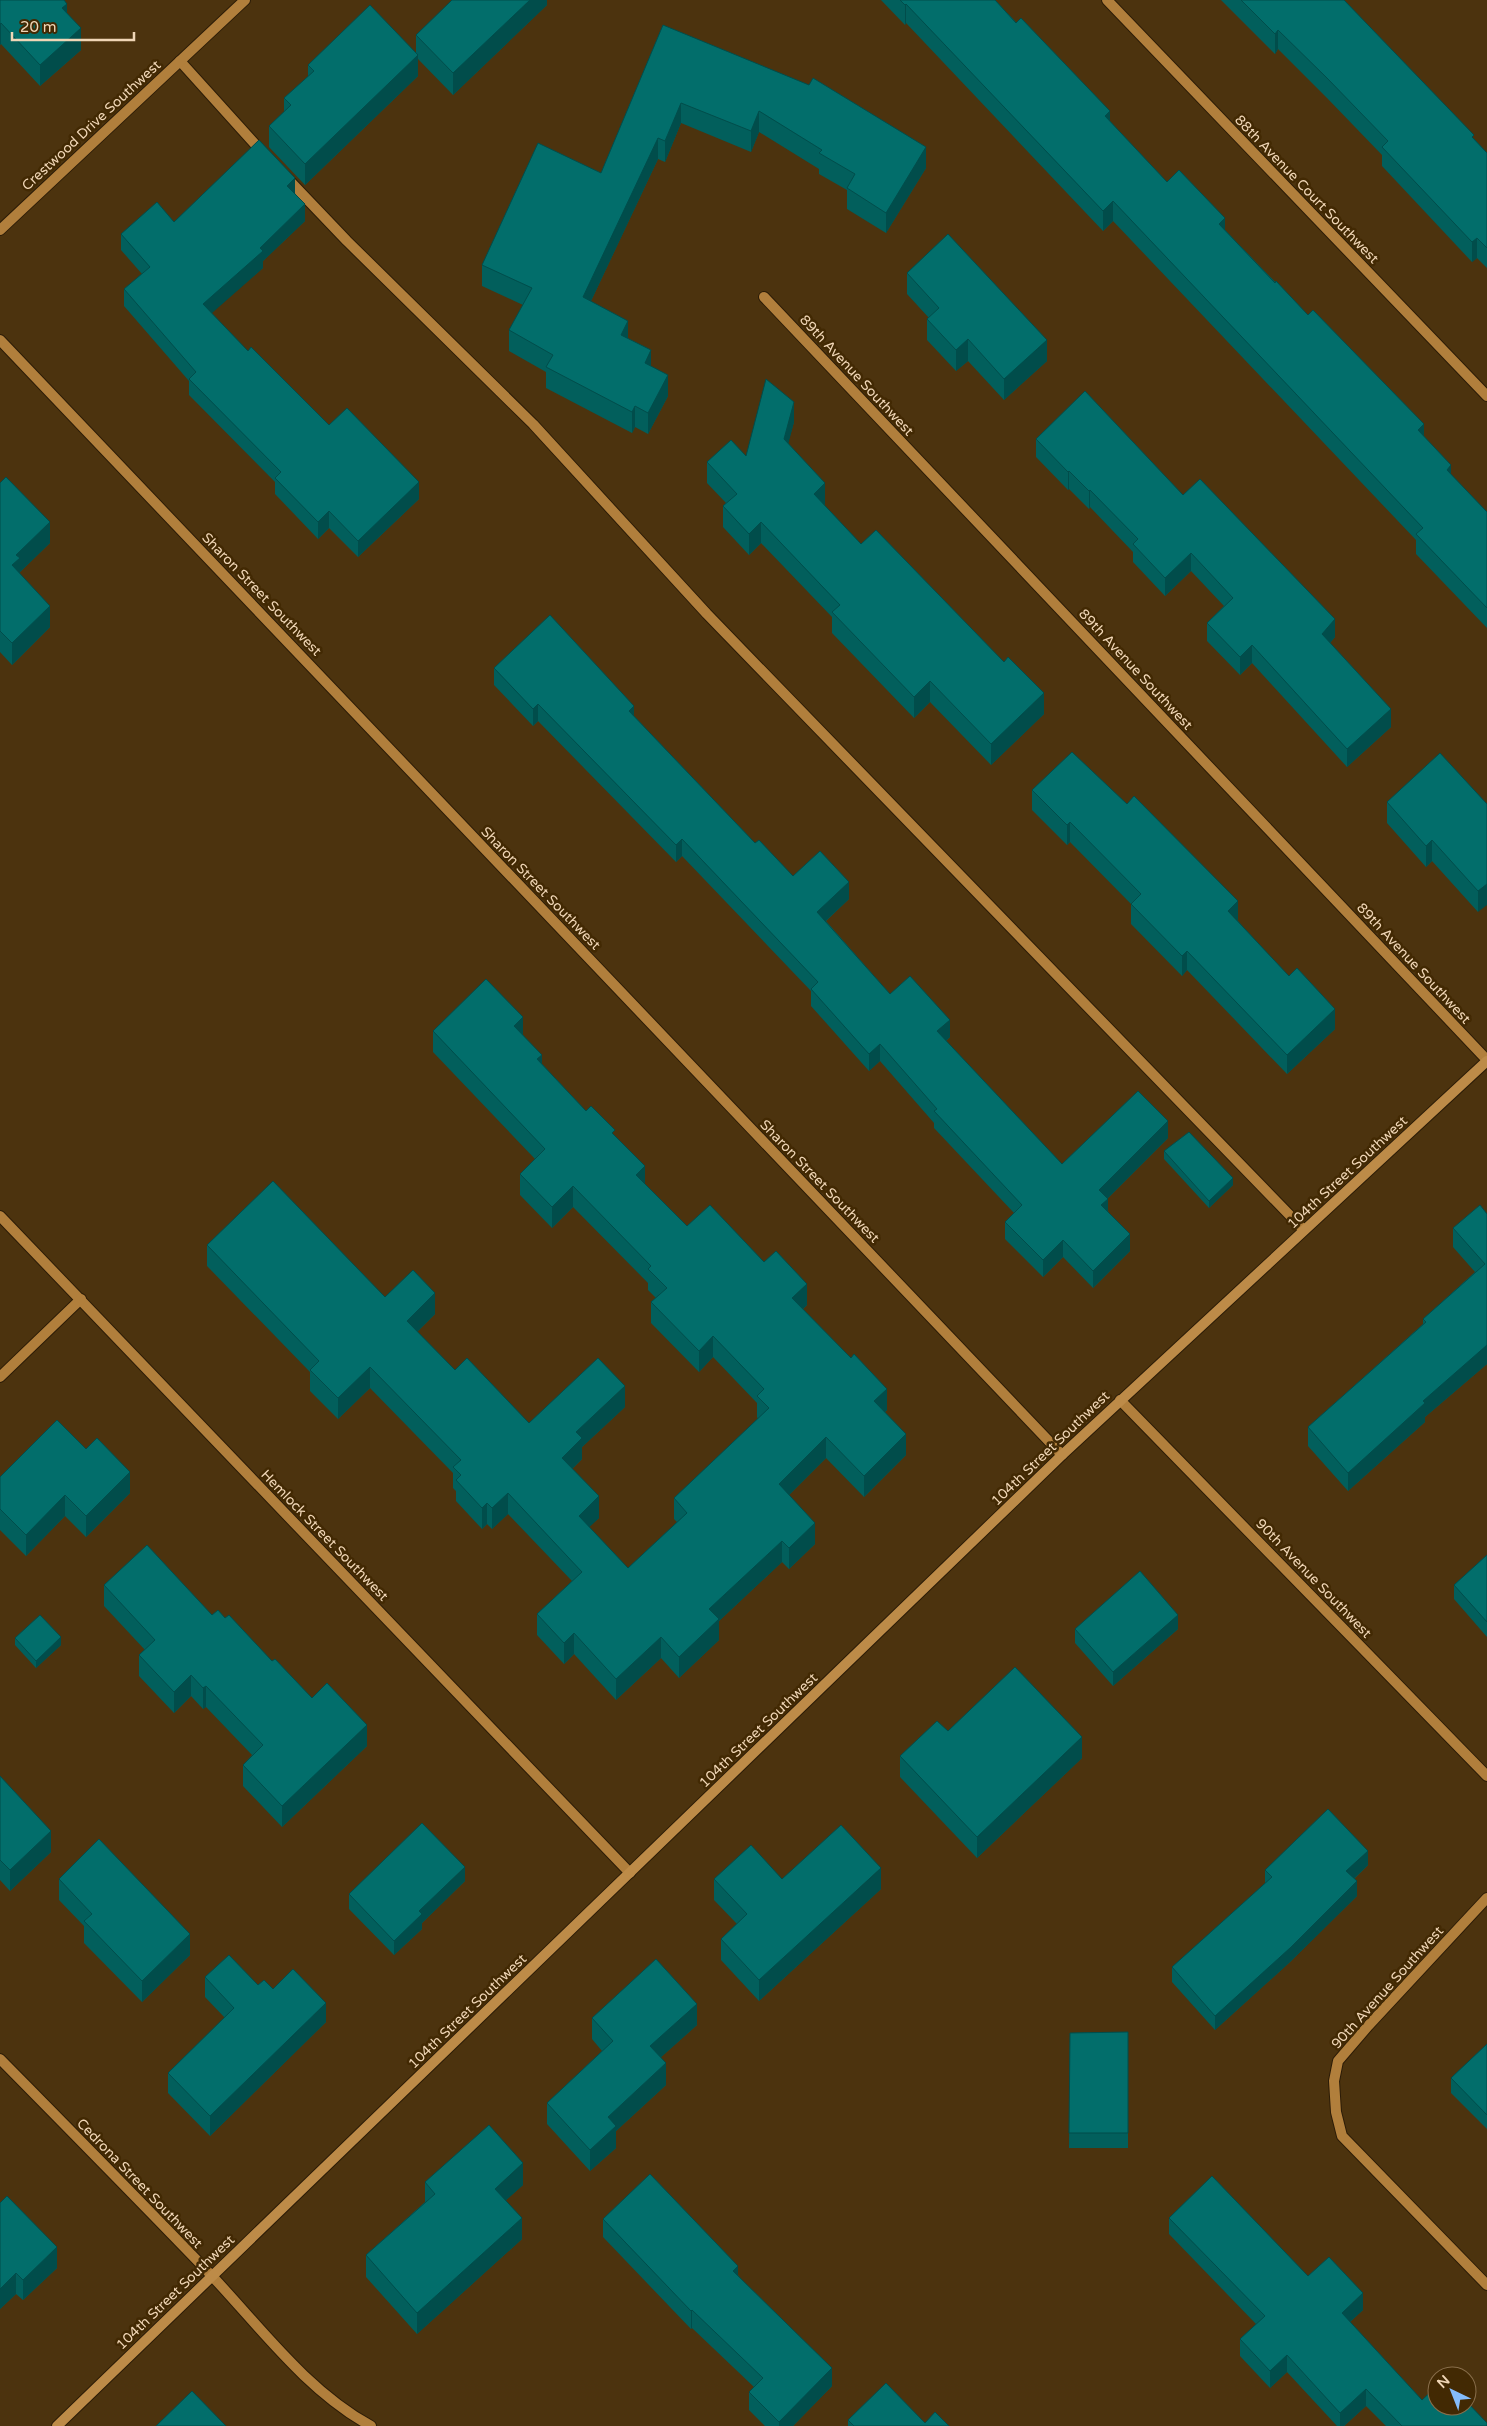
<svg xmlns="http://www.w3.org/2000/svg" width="1487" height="2426" viewBox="0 0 1487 2426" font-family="'Varela Round',sans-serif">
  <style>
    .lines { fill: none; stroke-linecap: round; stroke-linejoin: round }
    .lane-casing { stroke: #2c1c07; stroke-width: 12 }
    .street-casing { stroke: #2c1c07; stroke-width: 12 }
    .secondary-casing { stroke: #2c1c07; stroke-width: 12 }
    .lane { stroke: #b17f3c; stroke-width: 10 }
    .street { stroke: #b17f3c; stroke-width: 10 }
    .secondary { stroke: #bd8b48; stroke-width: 10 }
    .wall { fill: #025f5c }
    .shaded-wall { fill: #014d4b }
    .building { fill: #026e6b; stroke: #014d4b }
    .labels { text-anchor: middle; stroke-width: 5; stroke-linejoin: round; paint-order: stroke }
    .street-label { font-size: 14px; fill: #f0d6b6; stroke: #422903 }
  </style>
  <rect width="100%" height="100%" fill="#4c330e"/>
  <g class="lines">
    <g class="lane-casing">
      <g id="lane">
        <polyline points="180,61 263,153"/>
        <polyline points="285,176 347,241 533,424 707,614 1304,1230"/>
      </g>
    </g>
    <g class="street-casing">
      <g id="street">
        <polyline points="1107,0 1487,396"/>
        <polyline points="0,230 245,0"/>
        <polyline points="764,297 1487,1060"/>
        <polyline points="0,340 1062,1455"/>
        <polyline points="0,1216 630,1873"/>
        <polyline points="0,1377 81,1299"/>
        <polyline points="1120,1400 1487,1776"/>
        <polyline points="1487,1898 1368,2026 1338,2061 1334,2081 1336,2112 1342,2136 1487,2285"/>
        <path d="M0,2059C71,2131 142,2203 212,2276C261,2328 307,2391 371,2426"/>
      </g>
    </g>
    <g class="secondary-casing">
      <polyline id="secondary" points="57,2426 1062,1455 1487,1061"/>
    </g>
    <use href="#lane" class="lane"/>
    <use href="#street" class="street"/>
    <use href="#secondary" class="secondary"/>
  </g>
  <g class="wall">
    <polygon points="0,0 67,13 81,50 40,86 1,44 0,45"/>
    <polygon points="547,0 547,5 453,95 418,59 418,76 305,185 269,147 269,126 284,112 284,98 308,77 308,65 416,52 416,35"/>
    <polygon points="881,0 995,0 1167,182 1225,230 1424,436 1451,475 1487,512 1487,628 1416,554 1416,540 1113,221 1103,231 906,23 905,25"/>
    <polygon points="1221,0 1344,0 1487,153 1487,268 1477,258 1472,262 1382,166 1382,155 1327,98 1278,49 1275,54"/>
    <polygon points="663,25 926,168 886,233 847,209 847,190 819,174 819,169 759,132 751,152 681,123 665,162 658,159 591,301 628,338 651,366 668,396 648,434 635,427 632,433 546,388 546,372 509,351 509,330 523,305 482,286 482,265 601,173"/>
    <polygon points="295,193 305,221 263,261 263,268 211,313 248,351 329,425 419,499 358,557 329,528 318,539 275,494 275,482 189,395 189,381 124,306 124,289 142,274 121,250 121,234"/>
    <polygon points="907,273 1047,361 1004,400 968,361 956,371 927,340 927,319 929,318 907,294"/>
    <polygon points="794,422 788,443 825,504 824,505 861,544 1044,714 991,765 930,702 914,718 832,633 832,617 761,543 749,555 723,527 723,506 726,503 707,483 707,462 746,456"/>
    <polygon points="1036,439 1183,495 1335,637 1330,643 1391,727 1347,767 1252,663 1240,675 1207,641 1207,623 1224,606 1191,571 1165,596 1133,562 1133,552 1090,507 1089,509 1069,489 1068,490 1036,457"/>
    <polygon points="0,483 50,543 20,572 20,574 50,627 12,665 0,652"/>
    <polygon points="494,668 634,716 755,843 793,876 849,899 826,921 890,994 950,1037 946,1041 1062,1164 1168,1138 1107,1199 1108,1211 1130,1251 1093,1288 1063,1257 1043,1277 1005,1239 1005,1222 1014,1213 934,1128 934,1123 880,1061 869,1071 811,1006 811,991 682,856 676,862 538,721 533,726 494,685"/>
    <polygon points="1032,790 1238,921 1335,1029 1287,1074 1187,970 1182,976 1131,924 1131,904 1070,842 1067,845 1032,810"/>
    <polygon points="1387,802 1487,804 1478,912 1432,861 1426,867 1387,823"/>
    <polygon points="433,1031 523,1035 542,1064 586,1111 615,1136 645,1184 687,1226 764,1262 807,1305 803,1309 887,1410 885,1412 906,1455 864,1497 826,1458 789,1495 815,1544 789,1569 782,1562 719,1621 719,1640 679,1678 661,1658 616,1700 574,1654 564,1664 537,1635 537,1614 572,1581 508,1514 492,1529 487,1524 482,1529 456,1501 456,1491 453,1488 453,1473 370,1388 338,1419 310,1391 310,1372 207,1266 207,1245 385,1297 435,1314 417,1332 455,1370 529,1423 625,1407 582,1447 582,1459 572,1469 599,1518 589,1527 628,1568 677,1522 674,1519 674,1498 758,1419 757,1417 757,1403 713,1357 699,1372 651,1323 651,1302 656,1298 648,1290 648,1283 573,1207 552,1228 520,1195 520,1174 535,1159 433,1052"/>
    <polygon points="1164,1151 1233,1185 1209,1208 1164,1159"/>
    <polygon points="1487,1214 1487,1364 1425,1417 1425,1422 1348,1491 1308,1446 1308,1427 1423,1324 1423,1319 1475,1272 1453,1247 1453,1228"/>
    <polygon points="0,1477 130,1493 86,1537 65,1516 26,1556 0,1530"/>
    <polygon points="1487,1555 1487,1637 1454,1599 1454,1585"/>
    <polygon points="104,1585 225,1618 312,1698 367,1746 282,1827 243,1786 243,1765 252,1755 206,1707 203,1709 191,1696 174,1713 139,1676 139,1655 145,1650 104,1606"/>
    <polygon points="1075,1629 1178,1629 1113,1686 1075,1643"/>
    <polygon points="15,1638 61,1645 36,1668 15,1645"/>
    <polygon points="948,1731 1082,1758 977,1858 900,1777 900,1756"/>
    <polygon points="0,1776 51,1852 10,1891 0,1880"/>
    <polygon points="1368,1865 1354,1879 1357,1896 1290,1962 1215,2030 1172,1982 1172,1967 1265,1884 1265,1870"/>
    <polygon points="59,1879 190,1955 142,2002 84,1943 84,1926 59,1900"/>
    <polygon points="714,1879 782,1879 881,1889 759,2001 721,1960 721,1939 737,1924 714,1900"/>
    <polygon points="465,1881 422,1923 422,1929 394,1955 349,1909 349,1894"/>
    <polygon points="205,1977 258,1985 326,2022 210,2136 168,2093 168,2073 225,2018 205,1997"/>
    <polygon points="592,2018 697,2025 661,2057 666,2085 616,2131 616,2148 590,2171 547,2124 547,2103 602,2051 592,2039"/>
    <polygon points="1128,2032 1128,2148 1069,2148 1070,2033"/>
    <polygon points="1487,2044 1487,2129 1451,2093 1451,2078"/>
    <polygon points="425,2182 523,2185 506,2200 522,2239 417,2334 366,2277 366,2255 425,2202"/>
    <polygon points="0,2203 57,2268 23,2300 16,2294 0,2309"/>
    <polygon points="1169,2218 1308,2276 1363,2310 1350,2322 1422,2400 1487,2426 1386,2426 1366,2406 1344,2426 1337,2426 1287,2372 1270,2388 1240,2356 1240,2339 1256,2324 1169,2234"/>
    <polygon points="603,2219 738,2275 832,2386 793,2426 765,2426 749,2410 749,2392 754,2387 692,2328 691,2329 603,2237"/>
    <polygon points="848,2420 925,2423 949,2426 848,2426"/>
  </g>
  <g class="shaded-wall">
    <polygon points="530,0 547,0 547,5 453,95 453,73"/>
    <polygon points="67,4 67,25 62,8"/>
    <polygon points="906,4 906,23 905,25 905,5"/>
    <polygon points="1,23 1,44 0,45 0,24"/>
    <polygon points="81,28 81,50 40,86 40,65"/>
    <polygon points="1278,30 1278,49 1275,54 1275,34"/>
    <polygon points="418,55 418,76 305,185 305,164"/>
    <polygon points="681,103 681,123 665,162 665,141"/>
    <polygon points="759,111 759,132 751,152 751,131"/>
    <polygon points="1110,111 1110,130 1105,116"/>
    <polygon points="658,138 658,159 583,318 583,297"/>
    <polygon points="926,147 926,168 886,233 886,213"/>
    <polygon points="295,178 295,195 287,186"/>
    <polygon points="1113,201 1113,221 1103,231 1103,211"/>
    <polygon points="305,204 305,221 263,261 263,268 203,321 203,304"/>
    <polygon points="1225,218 1225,238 1219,224"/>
    <polygon points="1477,238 1477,258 1472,262 1472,242"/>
    <polygon points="628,321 628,342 621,335"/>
    <polygon points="968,339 968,361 956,371 956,350"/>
    <polygon points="1047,340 1047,361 1004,400 1004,379"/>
    <polygon points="651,350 651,371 645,363"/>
    <polygon points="668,375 668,396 648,434 648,413"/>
    <polygon points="794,402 794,422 784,460 784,439"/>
    <polygon points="635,406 635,427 632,433 632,412"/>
    <polygon points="1424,424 1424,444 1418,430"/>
    <polygon points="1451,465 1451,485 1447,470"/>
    <polygon points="1069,471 1069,489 1068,490 1068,472"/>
    <polygon points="419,482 419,499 358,557 358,541"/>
    <polygon points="825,483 825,504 814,514 814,494"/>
    <polygon points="1090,490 1090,507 1089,509 1089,491"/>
    <polygon points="329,511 329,528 318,539 318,522"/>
    <polygon points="50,522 50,543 20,572 20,579 12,565 16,555"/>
    <polygon points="761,522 761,543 749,555 749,534"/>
    <polygon points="1191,553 1191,571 1165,596 1165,578"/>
    <polygon points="50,606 50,627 12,665 12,643"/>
    <polygon points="1335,619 1335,637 1322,652 1322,634"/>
    <polygon points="1252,645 1252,663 1240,675 1240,657"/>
    <polygon points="930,681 930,702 914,718 914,697"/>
    <polygon points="1044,693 1044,714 991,765 991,744"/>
    <polygon points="538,704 538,721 533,726 533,709"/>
    <polygon points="634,706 634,723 629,711"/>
    <polygon points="1391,709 1391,727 1347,767 1347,749"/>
    <polygon points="1070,822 1070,842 1067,845 1067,825"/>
    <polygon points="682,839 682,856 676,862 676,845"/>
    <polygon points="1432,840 1432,861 1426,867 1426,846"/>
    <polygon points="849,882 849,899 817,929 817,912"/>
    <polygon points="1487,884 1487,905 1478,912 1478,891"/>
    <polygon points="1238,901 1238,921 1228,911"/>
    <polygon points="1187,951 1187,970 1182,976 1182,956"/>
    <polygon points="1335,1009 1335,1029 1287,1074 1287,1055"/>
    <polygon points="523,1017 523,1038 514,1026"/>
    <polygon points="950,1020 950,1037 937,1048 937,1031"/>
    <polygon points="880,1044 880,1061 869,1071 869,1054"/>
    <polygon points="542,1055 542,1076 537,1059"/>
    <polygon points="1168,1121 1168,1138 1099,1207 1099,1190"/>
    <polygon points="645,1166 645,1187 636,1175"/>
    <polygon points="1233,1178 1233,1185 1209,1208 1209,1201"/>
    <polygon points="573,1186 573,1207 552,1228 552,1207"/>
    <polygon points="1108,1199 1108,1216 1101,1205"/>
    <polygon points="1130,1234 1130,1251 1093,1288 1093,1271"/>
    <polygon points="1063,1240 1063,1257 1043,1277 1043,1260"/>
    <polygon points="807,1284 807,1305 792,1319 792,1298"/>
    <polygon points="435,1293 435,1314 407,1342 407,1321"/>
    <polygon points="713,1336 713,1357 699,1372 699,1351"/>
    <polygon points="1487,1345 1487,1364 1425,1417 1425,1422 1348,1491 1348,1473 1423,1401"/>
    <polygon points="370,1367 370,1388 338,1419 338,1398"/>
    <polygon points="625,1386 625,1407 582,1447 582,1459 562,1479 562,1458 576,1432"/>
    <polygon points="887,1389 887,1410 874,1422 874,1401"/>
    <polygon points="906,1434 906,1455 864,1497 864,1476"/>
    <polygon points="826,1437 826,1458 779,1505 779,1484"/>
    <polygon points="130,1472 130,1493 86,1537 86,1516"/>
    <polygon points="508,1493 508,1514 492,1529 492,1508"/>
    <polygon points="65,1495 65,1516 26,1556 26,1535"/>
    <polygon points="599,1496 599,1518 579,1537 579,1516"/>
    <polygon points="487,1503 487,1524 482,1529 482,1508"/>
    <polygon points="815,1523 815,1544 789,1569 789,1548"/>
    <polygon points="782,1541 782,1562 719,1621 719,1640 679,1678 679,1657 709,1609"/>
    <polygon points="1178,1615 1178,1629 1113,1686 1113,1672"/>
    <polygon points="574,1633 574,1654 564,1664 564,1643"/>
    <polygon points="61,1637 61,1645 36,1668 36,1661"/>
    <polygon points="661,1637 661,1658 616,1700 616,1679"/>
    <polygon points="191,1675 191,1696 174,1713 174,1692"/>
    <polygon points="206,1686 206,1707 203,1709 203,1688"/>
    <polygon points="367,1725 367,1746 282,1827 282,1806"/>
    <polygon points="1082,1737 1082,1758 977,1858 977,1837"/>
    <polygon points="51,1831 51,1852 10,1891 10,1870"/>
    <polygon points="1368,1851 1368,1865 1346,1886 1346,1871"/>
    <polygon points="465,1867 465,1881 422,1923 422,1929 394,1955 394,1941 419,1911"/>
    <polygon points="881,1868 881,1889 759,2001 759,1980"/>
    <polygon points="1357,1881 1357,1896 1290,1962 1215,2030 1215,2016"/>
    <polygon points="190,1934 190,1955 142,2002 142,1981"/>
    <polygon points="326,2003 326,2022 210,2136 210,2116"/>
    <polygon points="697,2004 697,2025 650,2067 650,2046"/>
    <polygon points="666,2063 666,2085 616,2131 616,2148 590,2171 590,2150 608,2117"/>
    <polygon points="523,2163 523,2185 495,2210 495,2189"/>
    <polygon points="522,2218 522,2239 417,2334 417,2313"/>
    <polygon points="57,2247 57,2268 23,2300 23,2280"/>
    <polygon points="738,2266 738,2285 733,2271"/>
    <polygon points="16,2273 16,2294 0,2309 0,2289"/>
    <polygon points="1363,2293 1363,2310 1342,2329 1342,2313"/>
    <polygon points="692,2310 692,2328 691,2329 691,2311"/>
    <polygon points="1287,2355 1287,2372 1270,2388 1270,2371"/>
    <polygon points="832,2368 832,2386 793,2426 779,2426 779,2422"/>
    <polygon points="1366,2389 1366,2406 1344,2426 1340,2426 1340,2413"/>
  </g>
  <g class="building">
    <polygon points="0,0 64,0 67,4 62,8 81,28 40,65 1,23 0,24"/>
    <polygon points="452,0 530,0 453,73 416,35"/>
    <polygon points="900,0 995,0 1016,23 1021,18 1110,111 1105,116 1167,182 1179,170 1225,218 1219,224 1275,283 1276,281 1308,315 1313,310 1424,424 1418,430 1451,465 1447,470 1487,512 1487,608 1416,534 1423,528 1113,201 1103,211 906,4 905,5"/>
    <polygon points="1241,0 1344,0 1474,135 1472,137 1487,153 1487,248 1477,238 1472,242 1382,147 1388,141 1327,78 1278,30 1275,34"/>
    <polygon points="370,5 418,55 305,164 269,126 291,105 284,98 314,71 308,65"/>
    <polygon points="663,25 809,85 813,78 926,147 886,213 847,188 855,174 819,153 822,150 759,111 751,131 681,103 665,141 658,138 583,297 628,321 621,335 651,350 645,363 668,375 648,413 635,406 632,412 546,367 553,355 509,330 532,288 482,265 538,143 601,173"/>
    <polygon points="259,140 295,178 287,186 305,204 260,248 263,251 203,304 248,351 251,347 329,425 347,408 419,482 358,541 329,511 318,522 275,478 281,472 189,379 196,372 124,289 150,267 121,234 157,202 174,222"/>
    <polygon points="948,234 1047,340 1004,379 968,339 956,350 927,319 939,308 907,273"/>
    <polygon points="766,379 794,402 784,439 825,483 814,494 861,544 876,530 1004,662 1008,657 1044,693 991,744 930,681 914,697 832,612 840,605 761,522 749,534 723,506 737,494 707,462 731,440 746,456"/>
    <polygon points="1085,391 1183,495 1200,479 1335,619 1322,634 1391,709 1347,749 1252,645 1240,657 1207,623 1233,598 1191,553 1165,578 1133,544 1138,539 1090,490 1089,491 1069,471 1068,472 1036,439"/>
    <polygon points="6,477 50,522 16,555 20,558 12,565 50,606 12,643 0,631 0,483"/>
    <polygon points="550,615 634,706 629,711 755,843 759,840 793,876 820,851 849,882 817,912 890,994 910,976 950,1020 937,1031 1062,1164 1138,1091 1168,1121 1099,1190 1108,1199 1101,1205 1130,1234 1093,1271 1063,1240 1043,1260 1005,1222 1022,1205 934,1111 937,1109 880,1044 869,1054 811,989 818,982 682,839 676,845 538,704 533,709 494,668"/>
    <polygon points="1072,752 1127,804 1134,796 1238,901 1228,911 1289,976 1297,968 1335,1009 1287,1055 1187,951 1182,956 1131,904 1141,894 1070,822 1067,825 1032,790"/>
    <polygon points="1440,753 1487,804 1487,884 1478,891 1432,840 1426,846 1387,802"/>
    <polygon points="486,979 523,1017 514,1026 542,1055 537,1059 586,1111 591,1106 615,1130 612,1133 645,1166 636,1175 687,1226 710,1205 764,1262 776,1251 807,1284 792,1298 851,1358 854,1354 887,1389 874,1401 906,1434 864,1476 826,1437 779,1484 815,1523 789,1548 782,1541 709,1609 719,1619 679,1657 661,1637 616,1679 574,1633 564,1643 537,1614 582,1572 508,1493 492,1508 487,1503 482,1508 456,1480 461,1475 453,1467 461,1460 370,1367 338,1398 310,1370 319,1361 207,1245 273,1181 385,1297 413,1270 435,1293 407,1321 455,1370 467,1358 529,1423 598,1358 625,1386 576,1432 582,1438 562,1458 599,1496 579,1516 628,1568 687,1513 674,1498 769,1408 757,1396 764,1389 713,1336 699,1351 651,1302 667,1288 648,1269 651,1266 573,1186 552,1207 520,1174 545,1149 433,1031"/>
    <polygon points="1189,1132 1233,1178 1209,1201 1164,1151"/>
    <polygon points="1480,1205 1487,1214 1487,1345 1423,1401 1425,1403 1348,1473 1308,1427 1426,1322 1423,1319 1485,1264 1453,1228"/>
    <polygon points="57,1420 86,1449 97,1438 130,1472 86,1516 65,1495 26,1535 0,1509 0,1477"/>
    <polygon points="147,1545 212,1615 218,1610 225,1618 229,1615 272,1661 275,1659 312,1698 327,1683 367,1725 282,1806 243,1765 263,1745 206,1686 203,1688 191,1675 174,1692 139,1655 155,1640 104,1585"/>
    <polygon points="1487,1555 1487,1622 1454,1585"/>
    <polygon points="1140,1571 1178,1615 1113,1672 1075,1629"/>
    <polygon points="40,1615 61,1637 36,1661 15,1638"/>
    <polygon points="1015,1667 1082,1737 977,1837 900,1756 937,1721 948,1731"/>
    <polygon points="0,1776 51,1831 10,1870 0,1860"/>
    <polygon points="1328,1809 1368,1851 1346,1871 1357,1881 1290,1948 1215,2016 1172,1967 1272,1877 1265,1870"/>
    <polygon points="422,1823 465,1867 419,1911 422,1914 394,1941 349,1894"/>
    <polygon points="841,1825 881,1868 759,1980 721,1939 747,1914 714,1879 751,1845 782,1879"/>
    <polygon points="99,1839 190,1934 142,1981 84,1921 92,1914 59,1879"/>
    <polygon points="229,1955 258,1985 264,1980 273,1989 293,1969 326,2003 210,2116 168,2073 234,2008 205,1977"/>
    <polygon points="656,1959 697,2004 650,2046 666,2063 608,2117 616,2126 590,2150 547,2103 613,2041 592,2018"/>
    <polygon points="1128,2032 1128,2133 1069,2133 1070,2033"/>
    <polygon points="1487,2044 1487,2115 1451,2078"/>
    <polygon points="489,2125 523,2163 495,2189 522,2218 417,2313 366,2255 435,2194 425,2182"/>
    <polygon points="650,2174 738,2266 733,2271 832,2368 779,2422 749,2392 763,2378 692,2310 691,2311 603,2219"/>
    <polygon points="1212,2176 1308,2276 1329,2257 1363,2293 1342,2313 1422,2400 1437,2386 1437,2406 1467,2406 1467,2402 1487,2423 1487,2426 1402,2426 1366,2389 1340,2413 1287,2355 1270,2371 1240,2339 1265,2316 1169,2218"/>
    <polygon points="7,2196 57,2247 23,2280 16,2273 0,2289 0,2203"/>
    <polygon points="886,2383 925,2423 935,2412 949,2426 854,2426 848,2420"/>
    <polygon points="192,2391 226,2426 156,2426"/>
  </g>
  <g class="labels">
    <g class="street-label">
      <text transform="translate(91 125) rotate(-43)" y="5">Crestwood Drive Southwest</text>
      <text transform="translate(1307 189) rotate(46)" y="5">88th Avenue Court Southwest</text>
      <text transform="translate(857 375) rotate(47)" y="5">89th Avenue Southwest</text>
      <text transform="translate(262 594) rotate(46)" y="5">Sharon Street Southwest</text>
      <text transform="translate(1136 669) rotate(47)" y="5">89th Avenue Southwest</text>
      <text transform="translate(541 888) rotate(46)" y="5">Sharon Street Southwest</text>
      <text transform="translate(1414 963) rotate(47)" y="5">89th Avenue Southwest</text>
      <text transform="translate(1347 1172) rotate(-43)" y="5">104th Street Southwest</text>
      <text transform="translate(820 1181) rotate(46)" y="5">Sharon Street Southwest</text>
      <text transform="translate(1050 1448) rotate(-44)" y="5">104th Street Southwest</text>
      <text transform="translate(325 1535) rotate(46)" y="5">Hemlock Street Southwest</text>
      <text transform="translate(1314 1578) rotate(46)" y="5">90th Avenue Southwest</text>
      <text transform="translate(758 1730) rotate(-44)" y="5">104th Street Southwest</text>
      <text transform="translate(1387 1987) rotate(-48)" y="5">90th Avenue Southwest</text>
      <text transform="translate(467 2011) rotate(-44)" y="5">104th Street Southwest</text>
      <text transform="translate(140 2183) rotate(46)" y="5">Cedrona Street Southwest</text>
      <text transform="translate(175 2292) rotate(-44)" y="5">104th Street Southwest</text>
    </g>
  </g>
  <g transform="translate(1452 2391) rotate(317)"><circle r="24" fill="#422903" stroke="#886e4b"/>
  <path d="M0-4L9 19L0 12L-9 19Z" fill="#84bcfb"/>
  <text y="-8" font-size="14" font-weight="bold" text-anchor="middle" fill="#f0d6b6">N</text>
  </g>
  <path d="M12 32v8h122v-8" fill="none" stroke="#f0d6b6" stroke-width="2.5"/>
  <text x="20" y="32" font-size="15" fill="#f0d6b6" stroke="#422903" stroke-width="4" paint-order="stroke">20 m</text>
</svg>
